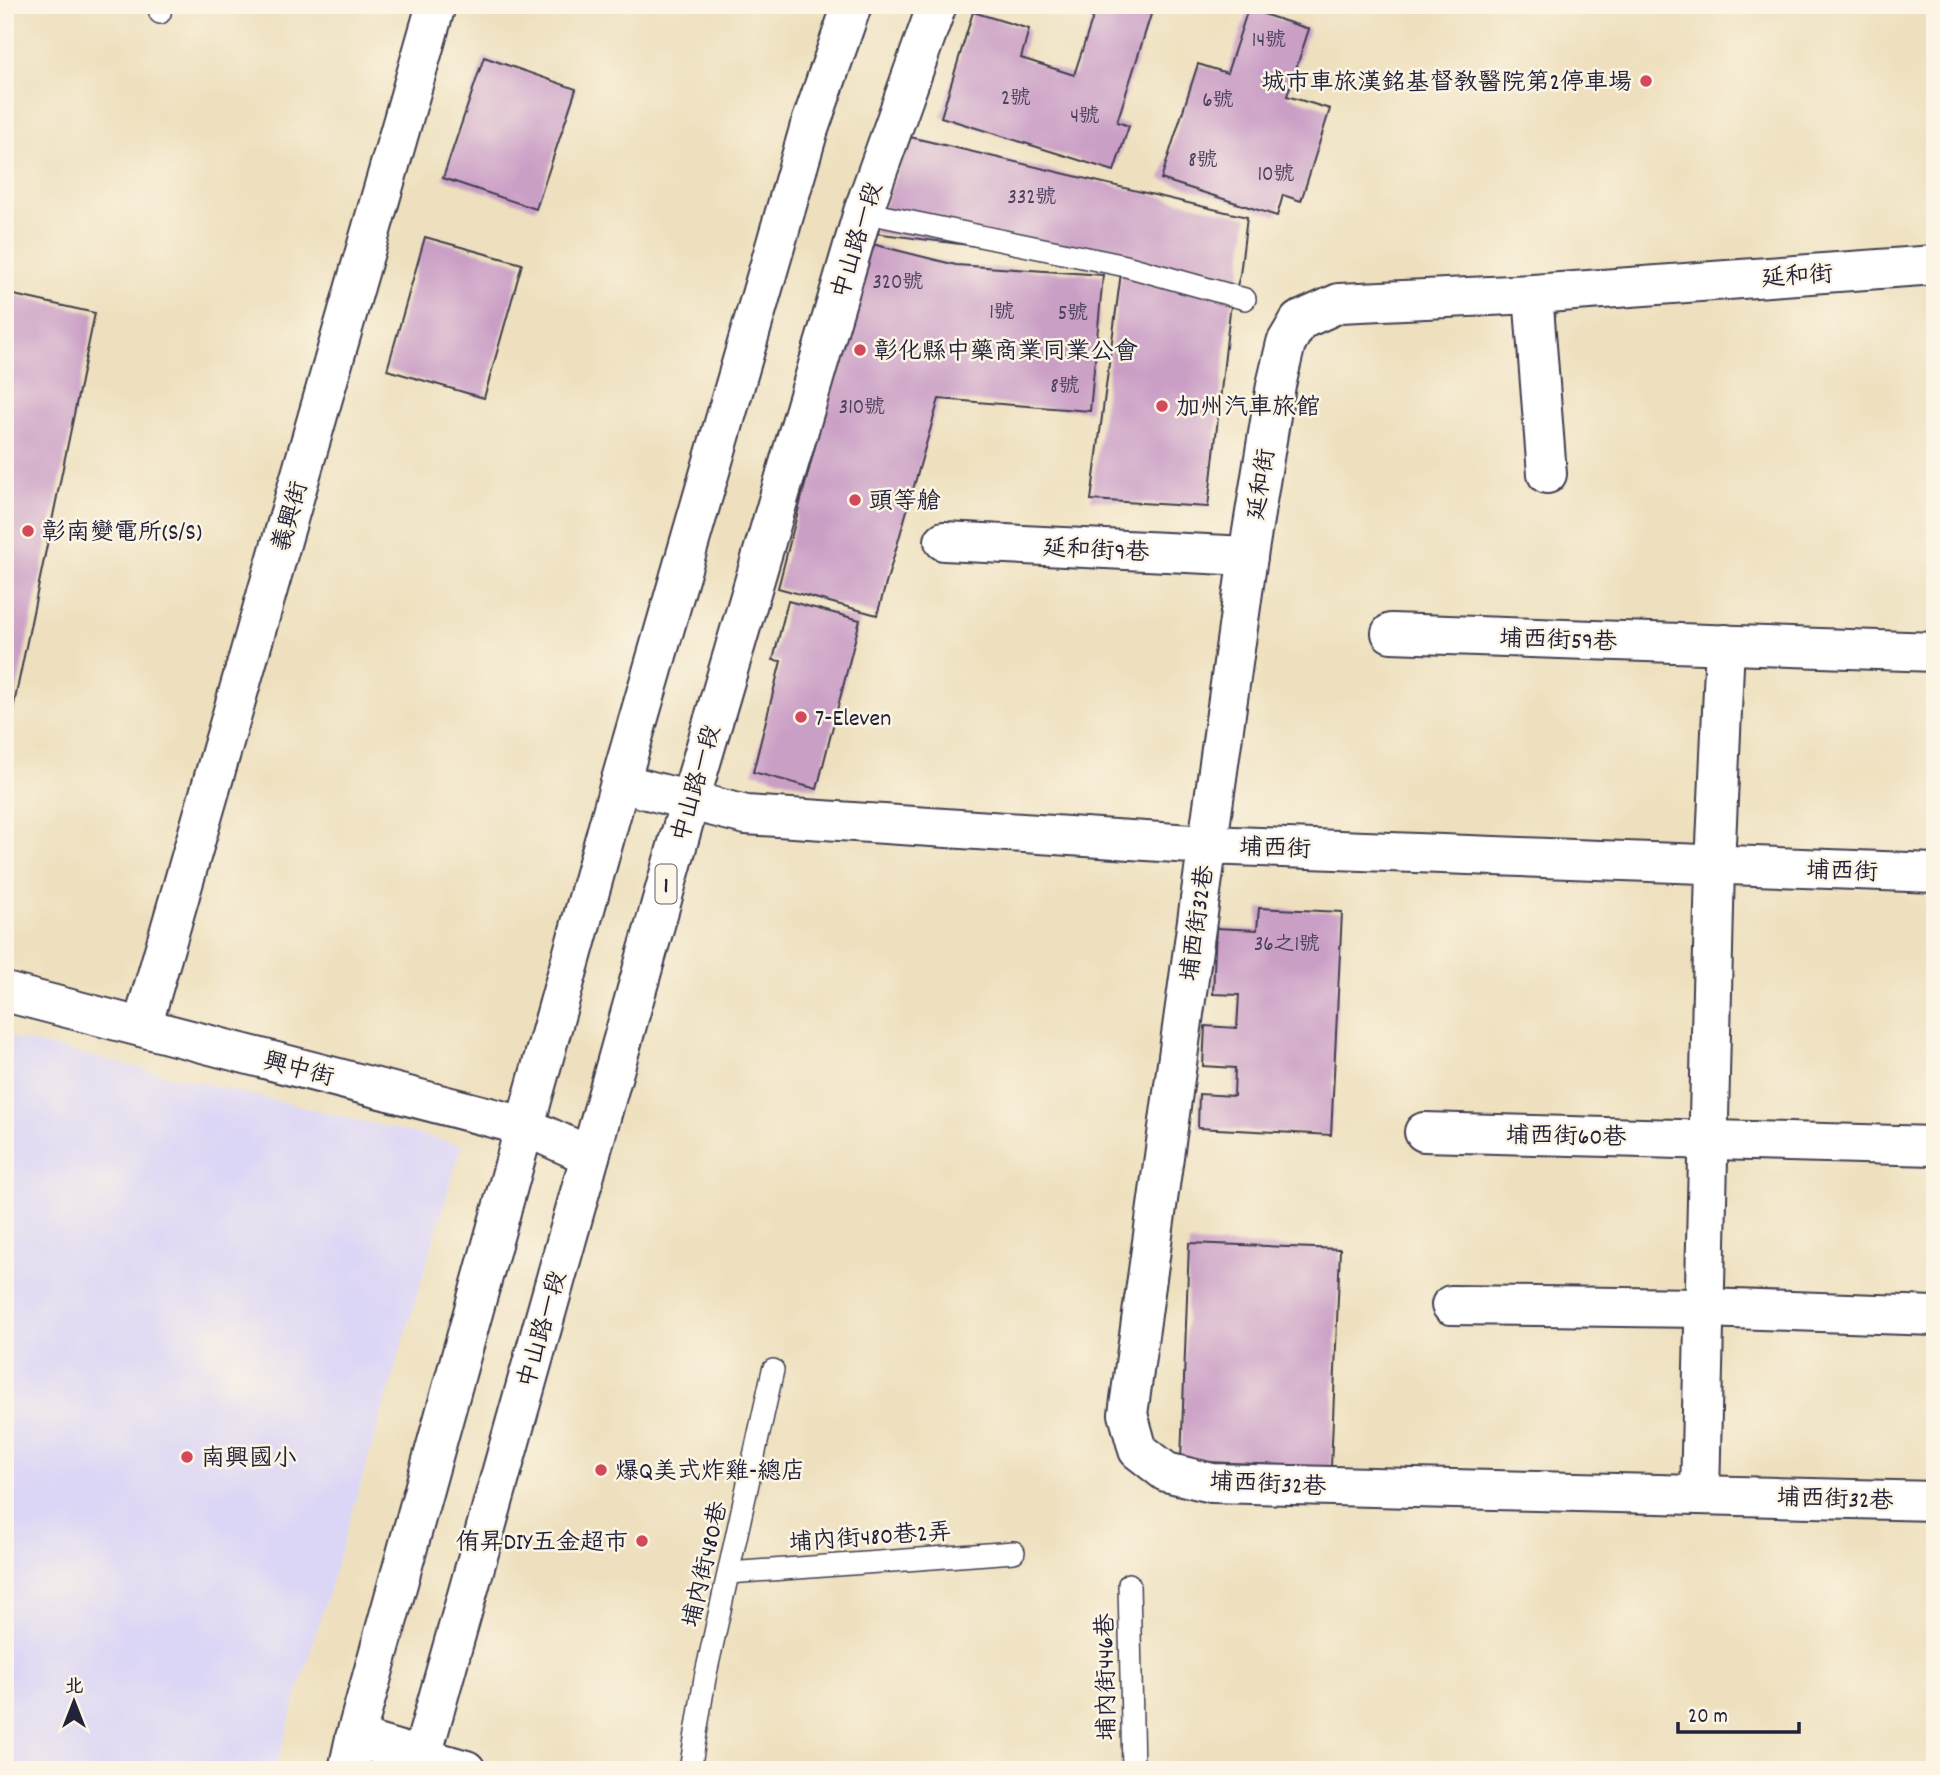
<svg xmlns="http://www.w3.org/2000/svg" width="1940" height="1775" viewBox="0 0 1940 1775" font-family="Dekko,'LXGW WenKai TC',sans-serif">
  <style>
    .built { fill: #dcd6f6 }
    .building { fill: #ca9fc6 }
    .lines { fill: none; stroke-linecap: round; stroke-linejoin: round }
    .service-casing { stroke: #413e4f; stroke-width: 24 }
    .minor-casing { stroke: #413e4f; stroke-width: 42 }
    .primary-casing { stroke: #413e4f; stroke-width: 42 }
    .service { stroke: #fff; stroke-width: 21 }
    .minor { stroke: #fff; stroke-width: 38 }
    .primary { stroke: #fff; stroke-width: 38 }
    .poi-dot { fill: #d1495b; stroke: #fcf5e5; stroke-width: 2.5 }
    .labels { text-anchor: middle; stroke-width: 5; stroke-linejoin: round; paint-order: stroke }
    .number-label { font-size: 21px; fill: #4c415e }
    .shield { fill: #fcf5e5; stroke: #63616e; stroke-width: 2 }
    .shield-label { font-size: 23px; font-weight: bold; fill: #22223b }
    .poi-label { font-size: 24px; fill: #22223b; stroke: #fcf5e5; text-anchor: start }
    .street-label { font-size: 24px; fill: #22223b; stroke: #fcf5e5 }
  </style>
  <rect width="100%" height="100%" fill="#fcf5e5"/>
  <filter id="ink" filterUnits="userSpaceOnUse"><feTurbulence type="fractalNoise" baseFrequency=".0143" numOctaves="2"/><feDisplacementMap in="SourceGraphic" scale="14" xChannelSelector="R" yChannelSelector="G"/><feConvolveMatrix kernelMatrix="1 2 1 2 8 2 1 2 1" color-interpolation-filters="sRGB"/></filter>
  <filter id="wash" filterUnits="userSpaceOnUse"><feTurbulence type="fractalNoise" baseFrequency=".00686" numOctaves="4" result="noise"/><feDisplacementMap in="SourceGraphic" scale="28" xChannelSelector="R" yChannelSelector="G"/><feGaussianBlur stdDeviation="1.57" result="paint"/><feColorMatrix in="noise" values="0 0 0 0 0 0 0 0 0 0 0 0 0 0 0 0 0 1.4 0 .05"/><feComposite in="paint" operator="in"/></filter>
  <g filter="url(#wash)">
    <rect width="100%" height="100%" fill="#eee0be"/>
    <polygon class="built" points="5,1036 462,1145 275,1770 5,1770"/>
    <g id="blocks">
      <g class="building">
        <polygon points="1056,5 1154,5 1117,122 1129,126 1114,171 941,117 973,12 1029,29 1021,58 1074,75 1093,17"/>
        <polygon points="1248,9 1309,29 1287,96 1330,109 1301,201 1283,195 1277,216 1161,179 1198,64 1227,73"/>
        <polygon points="484,57 576,89 536,209 443,178"/>
        <polygon points="910,137 1247,217 1240,275 1230,311 1208,507 1091,500 1122,265 874,233"/>
        <polygon points="425,237 522,264 484,398 387,370"/>
        <polygon points="868,243 956,265 1103,275 1090,411 939,399 877,615 778,588"/>
        <polygon points="5,293 95,313 6,743 5,743"/>
        <polygon points="788,601 860,620 817,789 753,772 781,661 773,660"/>
        <polygon points="1259,908 1342,912 1331,1135 1198,1128 1199,1094 1234,1096 1235,1068 1203,1066 1205,1026 1237,1028 1239,995 1213,994 1216,928 1257,930"/>
        <polygon points="1189,1243 1340,1249 1331,1467 1181,1461"/>
      </g>
    </g>
  </g>
  <g filter="url(#ink)">
    <use href="#blocks" fill-opacity="0" stroke="#413e4f" stroke-width="2"/>
    <g class="lines">
      <g class="service-casing">
        <g id="service">
          <polyline points="160,13 161,5"/>
          <polyline points="863,212 1126,266 1245,299"/>
          <polyline points="729,1573 1014,1552"/>
          <polyline points="1129,1584 1133,1770"/>
          <polyline points="690,1770 705,1678 773,1370"/>
        </g>
      </g>
      <g class="minor-casing">
        <g id="minor">
          <polyline points="1935,265 1533,294 1339,303 1299,321 1286,343 1276,385 1248,556 1128,1414 1138,1450 1166,1472 1212,1483 1935,1501"/>
          <polyline points="1533,294 1547,474"/>
          <polyline points="944,541 1248,556"/>
          <polyline points="1391,633 1935,652"/>
          <polyline points="620,783 746,815 1207,845 1935,873"/>
          <polyline points="5,992 524,1126 590,1156"/>
          <polyline points="142,1027 436,5"/>
          <polyline points="1424,1132 1935,1146"/>
          <polyline points="1451,1305 1705,1308 1935,1316"/>
          <polyline points="1700,1494 1715,866 1725,644"/>
          <polyline points="355,1738 466,1770"/>
        </g>
      </g>
      <g class="primary-casing">
        <g id="primary">
          <polyline points="348,1770 355,1738 620,783 809,129 852,5"/>
          <polyline points="418,1770 690,800 863,212 937,5"/>
        </g>
      </g>
      <use href="#service" class="service"/>
      <use href="#minor" class="minor"/>
      <use href="#primary" class="primary"/>
    </g>
  </g>
  <g class="poi-dot">
    <circle cx="1646" cy="81" r="7"/>
    <circle cx="860" cy="350" r="7"/>
    <circle cx="1162" cy="406" r="7"/>
    <circle cx="855" cy="500" r="7"/>
    <circle cx="28" cy="531" r="7"/>
    <circle cx="801" cy="717" r="7"/>
    <circle cx="187" cy="1457" r="7"/>
    <circle cx="601" cy="1470" r="7"/>
    <circle cx="642" cy="1541" r="7"/>
  </g>
  <g class="labels">
    <g class="number-label">
      <text x="1269" y="46">14號</text>
      <text x="1016" y="104">2號</text>
      <text x="1218" y="106">6號</text>
      <text x="1085" y="122">4號</text>
      <text x="1203" y="166">8號</text>
      <text x="1276" y="180">10號</text>
      <text x="1032" y="203">332號</text>
      <text x="898" y="288">320號</text>
      <text x="1002" y="318">1號</text>
      <text x="1073" y="319">5號</text>
      <text x="1065" y="392">8號</text>
      <text x="862" y="413">310號</text>
      <text x="1287" y="950">36之1號</text>
    </g>
    <rect class="shield" x="655.5" y="864.5" width="21" height="39" rx="5"/>
    <g class="shield-label">
      <text x="666" y="892">1</text>
    </g>
    <g class="poi-label">
      <text x="1632" y="89" text-anchor="end">城市車旅漢銘基督教醫院第2停車場</text>
      <text x="874" y="358">彰化縣中藥商業同業公會</text>
      <text x="1176" y="414">加州汽車旅館</text>
      <text x="869" y="508">頭等艙</text>
      <text x="42" y="539">彰南變電所(S/S)</text>
      <text x="815" y="725">7-Eleven</text>
      <text x="201" y="1465">南興國小</text>
      <text x="615" y="1478">爆Q美式炸雞-總店</text>
      <text x="628" y="1549" text-anchor="end">侑昇DIY五金超市</text>
    </g>
    <g class="street-label">
      <text transform="translate(856 240) rotate(-73)" y="8">中山路一段</text>
      <text transform="translate(1797 275) rotate(-4)" y="8">延和街</text>
      <text transform="translate(1260 484) rotate(-81)" y="8">延和街</text>
      <text transform="translate(289 516) rotate(-74)" y="8">義興街</text>
      <text transform="translate(1096 549) rotate(3)" y="8">延和街9巷</text>
      <text transform="translate(1558 639) rotate(2)" y="8">埔西街59巷</text>
      <text transform="translate(695 783) rotate(-74)" y="8">中山路一段</text>
      <text transform="translate(1275 847) rotate(2)" y="8">埔西街</text>
      <text transform="translate(1842 870) rotate(2)" y="8">埔西街</text>
      <text transform="translate(1196 923) rotate(-82)" y="8">埔西街32巷</text>
      <text transform="translate(299 1068) rotate(15)" y="8">興中街</text>
      <text transform="translate(1566 1135) rotate(1)" y="8">埔西街60巷</text>
      <text transform="translate(541 1329) rotate(-74)" y="8">中山路一段</text>
      <text transform="translate(1268 1483) rotate(3)" y="8">埔西街32巷</text>
      <text transform="translate(1835 1498) rotate(2)" y="8">埔西街32巷</text>
      <text transform="translate(870 1536) rotate(-4)" y="8">埔內街480巷2弄</text>
      <text transform="translate(704 1564) rotate(-77)" y="8">埔內街480巷</text>
      <text transform="translate(1105 1677) rotate(-91)" y="8">埔內街446巷</text>
    </g>
  </g>
  <rect width="1940" height="1775" fill="none" stroke="#fcf5e5" stroke-width="28"/>
  <g transform="translate(74 1702)" stroke="#fcf5e5" stroke-width="5" paint-order="stroke">
  <path d="M0-5L12 26L0 18L-12 26Z" fill="#22223b"/>
  <text y="-10" font-size="19" font-weight="bold" text-anchor="middle" fill="#22223b">北</text>
  </g>
  <path d="M1678 1722v10h121v-10" fill="none" stroke="#22223b" stroke-width="3.5"/>
  <text x="1688" y="1722" font-size="21" fill="#22223b" stroke="#fcf5e5" stroke-width="5" paint-order="stroke">20 m</text>
</svg>
